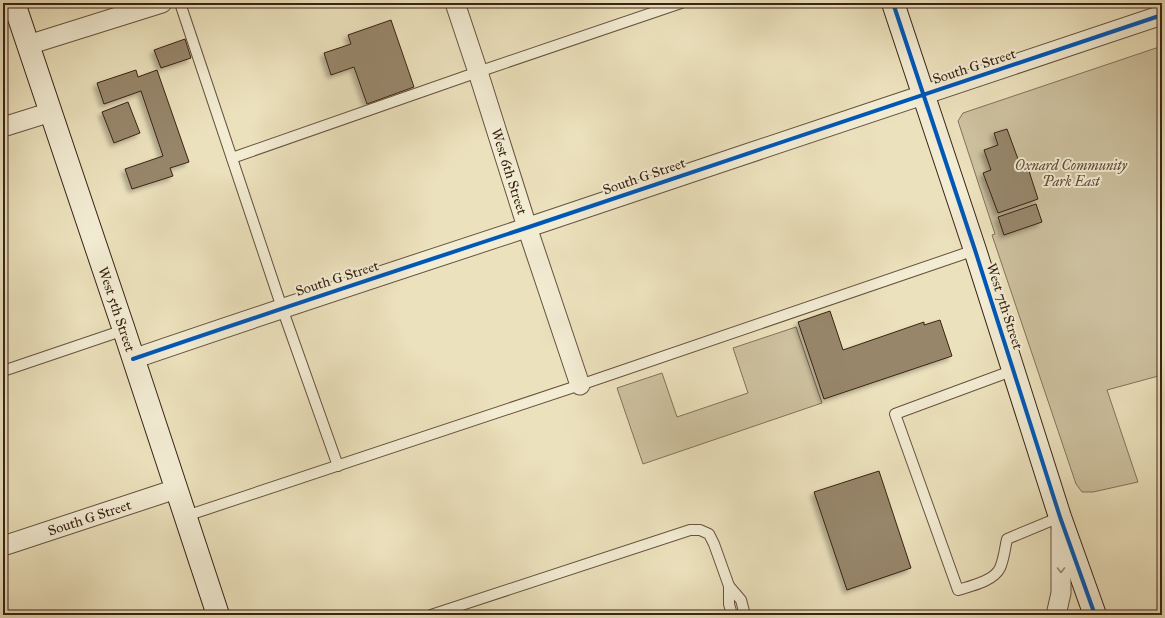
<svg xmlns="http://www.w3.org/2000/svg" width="1165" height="618" viewBox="0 0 1165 618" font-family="'IM FELL Great Primer',serif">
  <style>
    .green { fill: #cdc19f; stroke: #84725a }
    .building { fill: #97866b; stroke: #3b2314; filter: url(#shadow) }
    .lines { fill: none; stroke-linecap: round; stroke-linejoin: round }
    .lane-casing { stroke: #67523e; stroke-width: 12 }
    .street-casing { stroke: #67523e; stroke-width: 21 }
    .secondary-casing { stroke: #3b2314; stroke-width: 24 }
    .lane { stroke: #f2ecd3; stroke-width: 10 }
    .street { stroke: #f2ecd3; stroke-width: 19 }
    .secondary { stroke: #f2ecd3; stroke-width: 22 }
    .cycleway-casing { stroke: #f2ecd3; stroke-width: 6 }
    .cycleway { stroke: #0057b8; stroke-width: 4 }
    .oneway { stroke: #968874 }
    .labels { text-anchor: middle; stroke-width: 4; stroke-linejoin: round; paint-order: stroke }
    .street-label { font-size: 14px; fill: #3b2314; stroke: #f2ecd3 }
    .park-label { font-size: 14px; font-style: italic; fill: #604a37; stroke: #f2ecd3 }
  </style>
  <defs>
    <filter id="shadow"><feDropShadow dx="-3.5" dy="3.5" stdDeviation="2" flood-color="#0004"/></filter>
  </defs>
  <rect width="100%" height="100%" fill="#ebe1bc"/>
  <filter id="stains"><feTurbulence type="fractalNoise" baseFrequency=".005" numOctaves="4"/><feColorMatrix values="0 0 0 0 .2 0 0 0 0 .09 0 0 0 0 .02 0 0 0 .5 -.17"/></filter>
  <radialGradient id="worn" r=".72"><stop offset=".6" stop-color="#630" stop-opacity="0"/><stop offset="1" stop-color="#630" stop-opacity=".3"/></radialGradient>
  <g class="green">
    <polygon points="1162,46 1162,375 1107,390 1138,482 1093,492 1082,492 1076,484 992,235 995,234 958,121 963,113"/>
    <polygon points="796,327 822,403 643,464 617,388 662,373 677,417 748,393 733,348"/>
  </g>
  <g class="building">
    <polygon points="391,20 414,87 367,104 354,67 331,75 324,53 351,44 348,35"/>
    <polygon points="185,39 191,58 161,68 154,50"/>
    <polygon points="136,70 138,77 157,70 189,162 170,168 173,176 132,189 125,169 163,156 141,91 104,104 97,83"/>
    <polygon points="128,102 140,133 114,143 102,112"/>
    <polygon points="1007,129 1022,170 1028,168 1038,199 998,213 983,173 991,170 984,150 998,145 994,133"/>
    <polygon points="1036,204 1042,222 1004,235 998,217"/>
    <polygon points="830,311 843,350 924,322 924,325 940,320 952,356 824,399 798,322"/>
    <polygon points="879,471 911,568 847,590 814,492"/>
  </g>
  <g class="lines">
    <g class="lane-casing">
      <g id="lane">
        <polyline points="180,3 282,308 338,466"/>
        <polyline points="232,158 478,72 681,3"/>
        <path d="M1014,370L895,414L958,590C971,586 994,581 1000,568C1004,559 1005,548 1007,539L1060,517"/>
        <polyline points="3,371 124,330"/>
        <polyline points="186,516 580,385 975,250"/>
        <polyline points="729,586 741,600 745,615"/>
        <polyline points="431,615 690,530 700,530 709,534 714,544 729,586 729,604 732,615"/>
      </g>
    </g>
    <g class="street-casing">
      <g id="street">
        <path id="s1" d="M455,3L478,72L527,227L580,385"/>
        <polyline points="28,45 162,3"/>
        <polyline points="3,127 51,112"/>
        <path d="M133,359C264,314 395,271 526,228C738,157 950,85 1162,15"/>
        <path id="s2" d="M3,546L176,489"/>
        <polyline points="1056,615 1061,593 1061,526"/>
      </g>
    </g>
    <g class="secondary-casing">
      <g id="secondary">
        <path id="s3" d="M14,3L124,330L218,615"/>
        <polyline points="893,3 975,250 1060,517 1095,615"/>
      </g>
    </g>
    <use href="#lane" class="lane"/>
    <use href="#street" class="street"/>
    <use href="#secondary" class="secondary"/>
    <g class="cycleway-casing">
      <g id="cycleway">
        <polyline points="893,3 975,250 1060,517 1095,615"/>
        <path d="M133,359C264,314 395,271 526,228C738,157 950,85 1162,15"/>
      </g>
    </g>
    <use href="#cycleway" class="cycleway"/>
  </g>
  <defs><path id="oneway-chevron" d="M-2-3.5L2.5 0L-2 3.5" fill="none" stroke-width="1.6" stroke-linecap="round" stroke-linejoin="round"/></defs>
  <use class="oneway" href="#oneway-chevron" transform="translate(1061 570) rotate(90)"/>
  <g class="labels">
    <g class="street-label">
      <text transform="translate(974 66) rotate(-18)" y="5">South G Street</text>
      <text dy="5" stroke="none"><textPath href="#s1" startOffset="177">West 6th Street</textPath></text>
      <text transform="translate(644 176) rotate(-19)" y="5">South G Street</text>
      <text transform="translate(337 278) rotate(-18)" y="5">South G Street</text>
      <text transform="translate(1005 306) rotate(72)" y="5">West 7th Street</text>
      <text dy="5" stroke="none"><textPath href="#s3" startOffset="323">West 5th Street</textPath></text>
      <text dy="5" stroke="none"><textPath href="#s2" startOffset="91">South G Street</textPath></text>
    </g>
    <g class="park-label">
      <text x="1071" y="170">Oxnard Community<tspan x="1071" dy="16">Park East</tspan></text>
    </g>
  </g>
  <rect width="1165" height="618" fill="none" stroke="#ebe1bc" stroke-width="16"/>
  <rect x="4" y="4" width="1157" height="610" fill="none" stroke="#3b2314" stroke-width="2"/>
  <rect x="8" y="8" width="1149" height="602" fill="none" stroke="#3b2314"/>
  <rect width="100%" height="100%" filter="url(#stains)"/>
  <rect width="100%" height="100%" fill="url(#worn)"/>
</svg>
